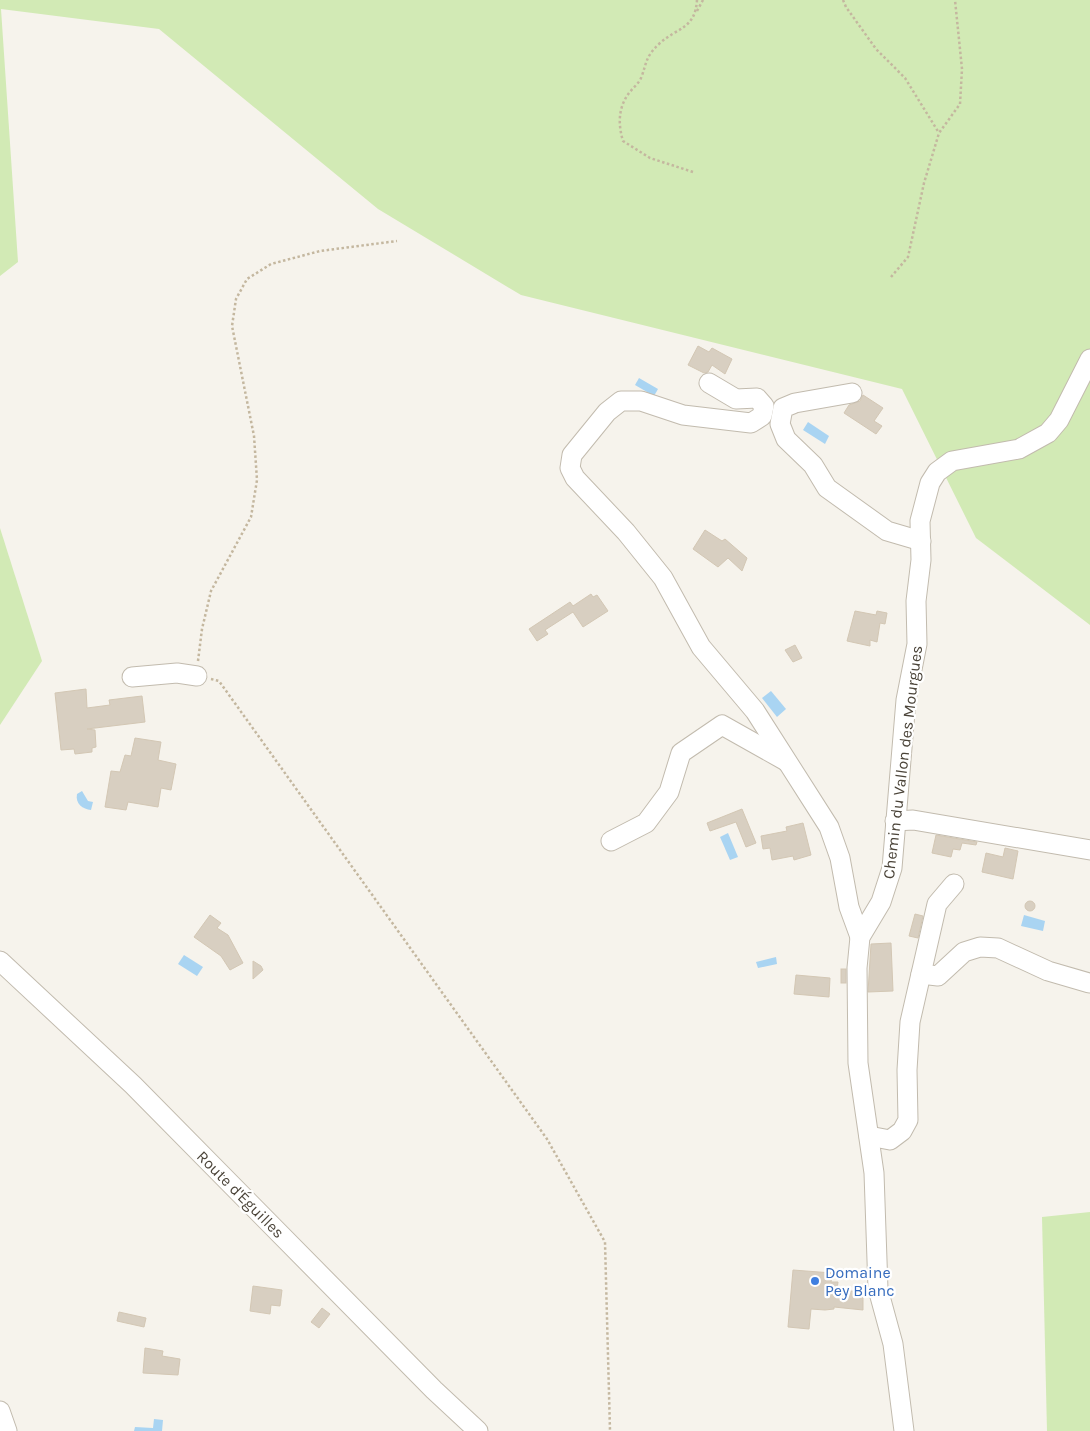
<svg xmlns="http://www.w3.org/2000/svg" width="1090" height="1431" viewBox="0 0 1090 1431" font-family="Karla,sans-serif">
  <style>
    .green { fill: #d2eab5 }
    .water { fill: #a9d4f2 }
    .building { fill: #d8cfc1; stroke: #d3c7b4 }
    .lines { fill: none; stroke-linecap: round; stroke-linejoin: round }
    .minor-casing { stroke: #c2bbae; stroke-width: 21 }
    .path { stroke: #c4b79f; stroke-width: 2.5; stroke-dasharray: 2.5 2.5; stroke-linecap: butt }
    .minor { stroke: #fff; stroke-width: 19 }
    .shop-dot { fill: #3f7fe0; stroke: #fff; stroke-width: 2 }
    .labels { text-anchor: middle; stroke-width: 4.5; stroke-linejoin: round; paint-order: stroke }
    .street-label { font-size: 16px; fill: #4b4439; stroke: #fff }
    .shop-label { font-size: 16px; fill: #366cbe; stroke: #fff; text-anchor: start }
  </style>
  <rect width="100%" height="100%" fill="#f6f3ec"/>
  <g class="green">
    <polygon points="0,0 1090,0 1090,625 976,538 902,389 521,295 378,209 159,29 1,9 18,262 0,276"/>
    <polygon points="0,528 42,661 0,725"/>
    <polygon points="1090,1212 1090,1431 1047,1431 1042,1217"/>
  </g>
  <g class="water">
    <polygon points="639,378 658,389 654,396 635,385"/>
    <polygon points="808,422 829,436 825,444 803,430"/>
    <polygon points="771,691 786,709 777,717 762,698"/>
    <path d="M82,791L88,801L93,802L91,810C83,809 75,804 77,794Z"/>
    <polygon points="728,833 738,857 730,860 720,837"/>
    <polygon points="1024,915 1045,921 1043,931 1021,926"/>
    <polygon points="184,955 203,967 197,976 178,964"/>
    <polygon points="776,957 777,964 758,968 756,962"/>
    <polygon points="154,1419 163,1420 162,1431 134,1431 135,1427 153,1428"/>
  </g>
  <g class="building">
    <polygon points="698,346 709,352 712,348 732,359 725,374 712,365 708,372 704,373 688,365"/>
    <polygon points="863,395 883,408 874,421 882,426 876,434 844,413 849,405 860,401"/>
    <polygon points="705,530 722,541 725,539 747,558 742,571 728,558 718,567 693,549"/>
    <polygon points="591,594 593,597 597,595 608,611 583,627 573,612 545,630 548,634 537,641 529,629 570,602 573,606"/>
    <polygon points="855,611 876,615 877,611 887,613 885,624 880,623 877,642 870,640 870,646 847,641"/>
    <polygon points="795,645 802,658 793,662 785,650"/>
    <polygon points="86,689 87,708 110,705 109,700 142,696 145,722 87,729 95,730 96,747 92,748 92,752 75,754 74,749 61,750 55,693"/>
    <polygon points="135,738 161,742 158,760 176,764 171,790 161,788 158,807 128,802 126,810 105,807 111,771 120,772 125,755 131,756"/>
    <polygon points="742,809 756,843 746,847 736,822 710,831 707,823"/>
    <polygon points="803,823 811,855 794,860 793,856 772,860 770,848 763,849 761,836 787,831 786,827"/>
    <polygon points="936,835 977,842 976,845 962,843 960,850 953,849 951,857 932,853"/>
    <polygon points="1005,848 1018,851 1013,879 982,872 986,853 1003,857"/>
    <circle cx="1030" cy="906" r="5"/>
    <polygon points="915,914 923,916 918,938 909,936"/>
    <polygon points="210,915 221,923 217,928 228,935 243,963 230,970 221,956 194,937"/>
    <polygon points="891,943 893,991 868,992 871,944"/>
    <polygon points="253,961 261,966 263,970 253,979"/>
    <rect x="841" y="969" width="5" height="14"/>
    <polygon points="796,975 830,978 829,997 794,994"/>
    <polygon points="793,1270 832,1273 831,1282 838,1282 837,1290 863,1292 863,1310 834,1307 834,1309 825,1310 811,1309 809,1329 788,1327"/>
    <polygon points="253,1286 282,1290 280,1306 271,1305 270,1314 250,1311"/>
    <polygon points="322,1308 330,1314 319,1328 311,1322"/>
    <polygon points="119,1312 146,1318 144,1327 117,1321"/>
    <polygon points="145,1348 163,1351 162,1356 180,1359 178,1375 143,1373"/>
  </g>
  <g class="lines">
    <g class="minor-casing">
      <g id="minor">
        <polyline points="709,383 736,399 757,398 764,406 762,416 751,423 683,415 641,401 621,401 607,412 572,455 570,468 575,478 626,532 663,578 701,647 755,711 829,827 840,858 849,907 860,937"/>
        <polyline points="852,393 795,403 783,408 780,424 786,439 813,465 827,488 887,531 921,541"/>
        <polyline points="132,677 177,673 197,676"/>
        <polyline points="895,821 913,820 1090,850"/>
        <polyline points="611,841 646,823 669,792 681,753 722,725 786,761"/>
        <polyline points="0,961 133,1085 434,1390 478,1431"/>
        <polyline points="921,974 938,976 964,952 980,947 998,948 1048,971 1089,983"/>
        <polyline points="869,1136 890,1140 902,1131 908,1120 907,1070 910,1022 937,904 954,884"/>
        <polyline points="0,1411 7,1431"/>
        <polyline points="904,1431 893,1344 878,1289 874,1173 858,1063 857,968 860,937 881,902 892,868 906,700 917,644 916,601 921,560 920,521 930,483 937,472 952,461 1019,449 1048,433 1059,420 1090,359"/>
      </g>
    </g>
    <g class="path">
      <polyline points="843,0 846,7 876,49 905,78 939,133"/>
      <polyline points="697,11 703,0"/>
      <path d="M693,172L650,158L623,141C618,124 618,108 629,93C633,88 639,83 641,78C647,63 645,57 659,44C677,27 695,30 697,0"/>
      <polyline points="891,277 908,257 924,183 939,133 960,104 962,69 955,0"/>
      <polyline points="198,661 202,629 211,591 251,517 257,480 254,436 232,326 236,299 247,279 271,264 320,251 397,241"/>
      <polyline points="211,679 219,681 547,1139 605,1242 610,1431"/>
    </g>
    <use href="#minor" class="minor"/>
  </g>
  <circle class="shop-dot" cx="815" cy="1281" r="5"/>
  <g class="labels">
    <g class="street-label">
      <text transform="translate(902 762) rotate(-83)" y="6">Chemin du Vallon des Mourgues</text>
      <text transform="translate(241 1194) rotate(45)" y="6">Route d'Éguilles</text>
    </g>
    <g class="shop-label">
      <text x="825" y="1278">Domaine<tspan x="825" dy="18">Pey Blanc</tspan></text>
    </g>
  </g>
</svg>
